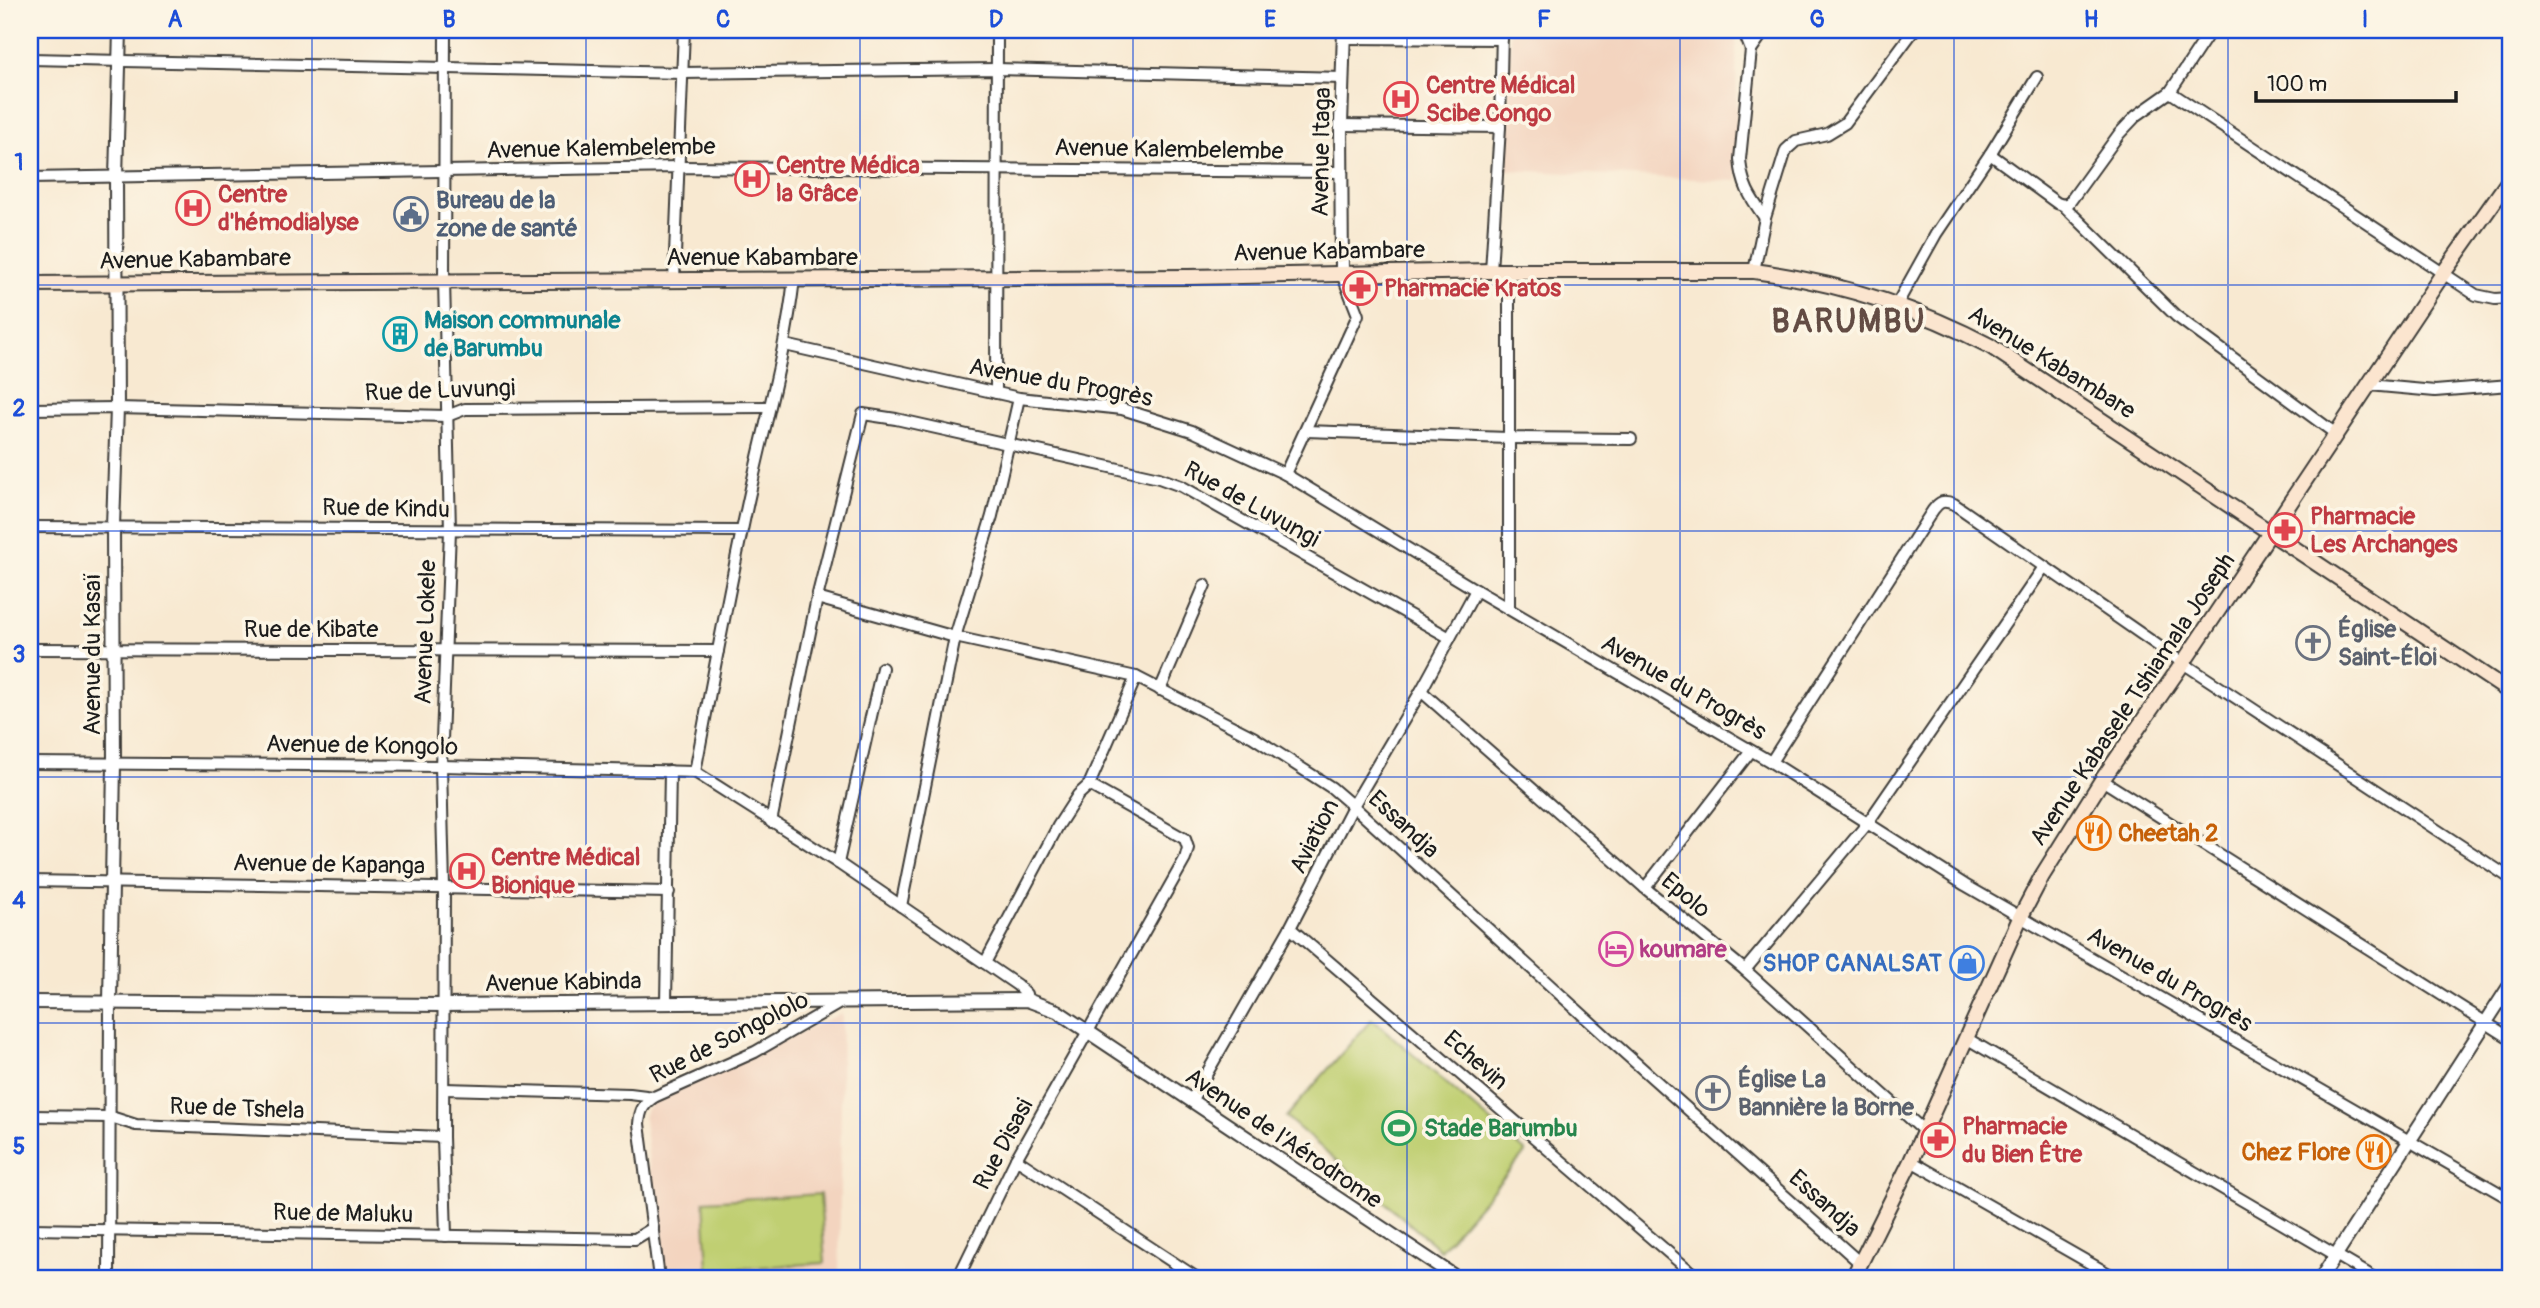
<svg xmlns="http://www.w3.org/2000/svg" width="2540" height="1308" viewBox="0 0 2540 1308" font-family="Pangolin,sans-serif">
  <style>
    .built { fill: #f3d4bf }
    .green { fill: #c0cf72; stroke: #6e7647; stroke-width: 2 }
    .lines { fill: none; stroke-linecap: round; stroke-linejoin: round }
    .minor-casing { stroke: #3d3b37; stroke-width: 14 }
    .tertiary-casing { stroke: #3d3b37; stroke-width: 16 }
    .secondary-casing { stroke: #3d3b37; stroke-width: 18 }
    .minor { stroke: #fff; stroke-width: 10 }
    .tertiary { stroke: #fff; stroke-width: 12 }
    .secondary { stroke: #fbe5cf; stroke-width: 14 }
    .grid { fill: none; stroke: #1d4ed8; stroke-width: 2; stroke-opacity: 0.55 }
    .labels { text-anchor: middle; stroke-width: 7; stroke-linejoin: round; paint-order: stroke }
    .health-label { font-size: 24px; font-weight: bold; fill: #be3a42; stroke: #fcf5e5; text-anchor: start }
    .street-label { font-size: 24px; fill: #1c1c1c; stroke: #fcf5e5 }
    .service-label { font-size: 24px; font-weight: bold; fill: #4e5e75; stroke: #fcf5e5; text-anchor: start }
    .culture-label { font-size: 24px; font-weight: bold; fill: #0d838f; stroke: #fcf5e5; text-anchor: start }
    .worship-label { font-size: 24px; font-weight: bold; fill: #5b616d; stroke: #fcf5e5; text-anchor: start }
    .food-label { font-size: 24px; font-weight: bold; fill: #c56008; stroke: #fcf5e5; text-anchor: start }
    .hotel-label { font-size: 24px; font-weight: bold; fill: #b23c85; stroke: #fcf5e5; text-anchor: start }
    .shop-label { font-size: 24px; font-weight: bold; fill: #366cbe; stroke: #fcf5e5; text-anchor: end }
    .leisure-label { font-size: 24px; font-weight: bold; fill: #27864d; stroke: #fcf5e5; text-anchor: start }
    .district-label { font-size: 32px; font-weight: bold; letter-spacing: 2px; fill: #634c44; stroke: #fcf5e5 }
    .neatline { fill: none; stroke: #1d4ed8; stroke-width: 2.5 }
    .grid-label { font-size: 23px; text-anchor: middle; font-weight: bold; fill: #1d4ed8 }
  </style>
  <rect width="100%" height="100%" fill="#fcf5e5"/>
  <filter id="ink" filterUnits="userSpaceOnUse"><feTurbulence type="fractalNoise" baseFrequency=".0143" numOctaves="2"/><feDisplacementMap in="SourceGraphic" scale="14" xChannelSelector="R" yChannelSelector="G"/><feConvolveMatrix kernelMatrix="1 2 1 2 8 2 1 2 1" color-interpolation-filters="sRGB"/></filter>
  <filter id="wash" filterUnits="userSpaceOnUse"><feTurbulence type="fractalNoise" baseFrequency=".00686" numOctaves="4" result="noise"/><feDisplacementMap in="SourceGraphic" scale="28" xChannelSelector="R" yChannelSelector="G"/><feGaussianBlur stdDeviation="1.57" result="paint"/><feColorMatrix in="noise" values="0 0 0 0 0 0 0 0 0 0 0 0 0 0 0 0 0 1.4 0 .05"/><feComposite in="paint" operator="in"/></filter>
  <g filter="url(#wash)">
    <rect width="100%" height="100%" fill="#f8e9d1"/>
    <g class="built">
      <polygon points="1510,30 1736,30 1737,181 1507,170"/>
      <polygon points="842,1013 839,1278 662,1278 644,1118 647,1109 653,1102"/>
    </g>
    <g class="green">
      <polygon points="1372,1019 1526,1152 1440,1250 1286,1117"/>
      <polygon points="820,1194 825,1263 708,1270 704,1201"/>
    </g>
  </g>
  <g filter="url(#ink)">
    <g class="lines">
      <g class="minor-casing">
        <g id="minor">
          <polyline points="445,30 444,280 450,530 441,766 444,887 443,1137 446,1236"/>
          <polyline points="1743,30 1751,50"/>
          <polyline points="1344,38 1502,39"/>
          <polyline points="30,59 683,73 997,69 1343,78"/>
          <polyline points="2170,92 2476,295 2495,299 2510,298"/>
          <polyline points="1341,125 1500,127"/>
          <polyline points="1990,154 2057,203 2063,205 2176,316 2336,434"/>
          <polyline points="30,178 680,167 1342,172"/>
          <polyline points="2063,205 2069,203 2119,134 2136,116 2170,92 2211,30"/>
          <path d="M1765,218C1750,197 1742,186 1740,159L1751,50L1765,30"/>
          <polyline points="1491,271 1500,127 1502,30"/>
          <polyline points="1754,271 1765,218 1786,150 1796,141 1827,134 1845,123 1914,30"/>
          <polyline points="674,280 684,30"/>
          <polyline points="1897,304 1936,234 1990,154 2037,77"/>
          <polyline points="785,345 1019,398 1122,409 1192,431 1285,474 1476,590 1771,762 1965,885 2510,1199"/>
          <polyline points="2369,385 2435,391 2510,385"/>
          <polyline points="996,393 997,30"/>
          <polyline points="30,409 117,408 447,416 465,409 768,407"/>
          <polyline points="1306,431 1508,438 1631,439"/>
          <polyline points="1285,474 1358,315 1342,274"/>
          <polyline points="30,527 741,531"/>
          <polyline points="817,598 955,637 1136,677 1253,737 1332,788 1353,806 1609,1039 1859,1262"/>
          <polyline points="1509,609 1509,271"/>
          <polyline points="30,649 718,651"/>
          <polyline points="1160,690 1205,585"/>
          <polyline points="1421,691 1645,888 1745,970 1924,1131"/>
          <path d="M1771,762L1933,510C1940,501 1943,500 1954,504L2183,663L2510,878"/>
          <polyline points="30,763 441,766 695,772 838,863 1017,985 1026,994 1027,1000"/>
          <path d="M695,772C713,677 730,583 751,488C766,419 786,350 794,279"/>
          <polyline points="2102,780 2510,1038"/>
          <polyline points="771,822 817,598 863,414 896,419 1159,478 1181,486 1450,638"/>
          <polyline points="838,863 882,668"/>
          <polyline points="30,881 669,892"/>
          <polyline points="1645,888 1751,751"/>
          <polyline points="901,906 955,637 992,516 1019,398"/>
          <polyline points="1290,928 1698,1278"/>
          <polyline points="985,963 1058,826 1078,795 1089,785 1136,677"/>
          <polyline points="1745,970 1867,824 2044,567"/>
          <polyline points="666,1002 670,771"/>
          <polyline points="1966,1038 2375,1278"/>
          <polyline points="444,1089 630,1094 654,1097"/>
          <polyline points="1191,1101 1290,928 1353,806 1421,691 1476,590"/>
          <polyline points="30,1116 111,1117 136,1125 187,1127 443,1137"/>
          <polyline points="1016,1159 1197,1278"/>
          <polyline points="1911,1161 2116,1278"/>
          <polyline points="30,1229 635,1239 653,1228"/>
          <polyline points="109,1278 110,1002"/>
          <path d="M659,1278L639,1124C640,1110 643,1105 654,1097L755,1052L840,1003"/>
          <polyline points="958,1278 1016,1159 1185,859 1188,848 1185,839 1089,785"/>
        </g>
      </g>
      <g class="tertiary-casing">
        <g id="tertiary">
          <polyline points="1342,274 1341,125 1344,30"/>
          <polyline points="30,1002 443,1005 1027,1000 1057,1011 1457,1278"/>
          <polyline points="110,1002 114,764 113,526 117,408 116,177 120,30"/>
          <polyline points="2321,1278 2510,985"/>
        </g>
      </g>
      <g class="secondary-casing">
        <g id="secondary">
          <path d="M30,284L1189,277L1491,271H1754C1837,282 1916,307 1990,346L2510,692"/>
          <polyline points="1853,1278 1911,1161 2020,918 2042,876 2102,780 2183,663 2442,275 2510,179"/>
        </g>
      </g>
      <use href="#minor" class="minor"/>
      <use href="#tertiary" class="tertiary"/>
      <use href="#secondary" class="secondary"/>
    </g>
  </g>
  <path class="grid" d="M312,30V1278M586,30V1278M860,30V1278M1133,30V1278M1407,30V1278M1680,30V1278M1954,30V1278M2228,30V1278M30,285H2510M30,531H2510M30,777H2510M30,1023H2510"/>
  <defs>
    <g id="hospital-ring" transform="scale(1.75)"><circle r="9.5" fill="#fcf5e5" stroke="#e0444e" stroke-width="1.5"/><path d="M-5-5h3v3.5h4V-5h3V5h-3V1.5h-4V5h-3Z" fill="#e0444e"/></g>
    <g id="civic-ring" transform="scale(1.75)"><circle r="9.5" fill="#fcf5e5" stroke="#5c6f8a" stroke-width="1.5"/><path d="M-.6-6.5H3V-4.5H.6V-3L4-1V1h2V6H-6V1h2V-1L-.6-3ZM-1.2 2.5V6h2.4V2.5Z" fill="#5c6f8a"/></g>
    <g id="pharmacy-ring" transform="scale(1.75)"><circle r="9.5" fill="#fcf5e5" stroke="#e0444e" stroke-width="1.5"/><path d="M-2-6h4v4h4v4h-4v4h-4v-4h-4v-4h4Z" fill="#e0444e"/></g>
    <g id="building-ring" transform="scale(1.75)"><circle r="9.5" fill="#fcf5e5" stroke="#0f9aa8" stroke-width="1.5"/><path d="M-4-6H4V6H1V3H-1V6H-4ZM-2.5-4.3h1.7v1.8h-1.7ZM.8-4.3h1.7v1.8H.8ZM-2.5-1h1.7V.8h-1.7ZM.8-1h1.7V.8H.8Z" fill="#0f9aa8"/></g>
    <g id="church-ring" transform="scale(1.75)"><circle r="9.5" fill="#fcf5e5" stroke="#6b7280" stroke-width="1.5"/><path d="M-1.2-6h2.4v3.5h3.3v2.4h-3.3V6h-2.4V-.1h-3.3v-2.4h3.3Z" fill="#6b7280"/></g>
    <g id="restaurant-ring" transform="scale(1.75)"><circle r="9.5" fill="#fcf5e5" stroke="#e8710a" stroke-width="1.5"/><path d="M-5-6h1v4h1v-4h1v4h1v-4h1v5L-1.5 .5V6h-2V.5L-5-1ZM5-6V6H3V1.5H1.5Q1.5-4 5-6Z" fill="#e8710a"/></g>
    <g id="hotel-ring" transform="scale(1.75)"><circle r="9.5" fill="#fcf5e5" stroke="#d1479c" stroke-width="1.5"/><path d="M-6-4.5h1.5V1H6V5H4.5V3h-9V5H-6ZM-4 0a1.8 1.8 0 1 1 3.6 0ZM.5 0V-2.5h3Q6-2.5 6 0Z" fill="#d1479c"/></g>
    <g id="shop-ring" transform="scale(1.75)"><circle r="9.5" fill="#fcf5e5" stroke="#3f7fe0" stroke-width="1.5"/><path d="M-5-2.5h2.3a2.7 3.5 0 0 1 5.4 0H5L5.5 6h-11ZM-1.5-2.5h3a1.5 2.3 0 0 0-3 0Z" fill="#3f7fe0"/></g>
    <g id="stadium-ring" transform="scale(1.75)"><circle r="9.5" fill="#fcf5e5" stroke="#2e9e5b" stroke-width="1.5"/><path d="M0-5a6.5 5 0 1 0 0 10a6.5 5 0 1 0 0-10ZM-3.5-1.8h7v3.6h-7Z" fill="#2e9e5b"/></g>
  </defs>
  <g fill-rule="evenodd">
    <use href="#hospital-ring" x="1401" y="99"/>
    <use href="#hospital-ring" x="752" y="179"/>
    <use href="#hospital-ring" x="193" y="208"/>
    <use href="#civic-ring" x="411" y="214"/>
    <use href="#pharmacy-ring" x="1360" y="288"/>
    <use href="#building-ring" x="400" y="334"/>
    <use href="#pharmacy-ring" x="2285" y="530"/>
    <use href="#church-ring" x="2313" y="643"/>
    <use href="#restaurant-ring" x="2094" y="833"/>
    <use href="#hospital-ring" x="467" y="871"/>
    <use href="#hotel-ring" x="1616" y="949"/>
    <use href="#shop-ring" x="1967" y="963"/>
    <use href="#church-ring" x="1713" y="1093"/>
    <use href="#stadium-ring" x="1399" y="1128"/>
    <use href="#pharmacy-ring" x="1938" y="1140"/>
    <use href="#restaurant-ring" x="2374" y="1152"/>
  </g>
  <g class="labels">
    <g class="health-label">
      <text x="1426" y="93">Centre Médical<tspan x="1426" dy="28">Scibe Congo</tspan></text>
      <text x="776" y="173">Centre Médica<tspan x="776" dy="28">la Grâce</tspan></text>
      <text x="218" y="202">Centre<tspan x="218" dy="28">d'hémodialyse</tspan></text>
      <text x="1384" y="296">Pharmacie Kratos</text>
      <text x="2310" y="524">Pharmacie<tspan x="2310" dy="28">Les Archanges</tspan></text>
      <text x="491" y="865">Centre Médical<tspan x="491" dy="28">Bionique</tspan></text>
      <text x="1962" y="1134">Pharmacie<tspan x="1962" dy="28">du Bien Être</tspan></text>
    </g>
    <g class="street-label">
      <text transform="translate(601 148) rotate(-1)" y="8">Avenue Kalembelembe</text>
      <text transform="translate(1169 149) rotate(1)" y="8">Avenue Kalembelembe</text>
      <text transform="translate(1321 152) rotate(-89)" y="8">Avenue Itaga</text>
      <text transform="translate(1329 251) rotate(-1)" y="8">Avenue Kabambare</text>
      <text x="762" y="265">Avenue Kabambare</text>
      <text transform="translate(195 259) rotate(-1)" y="8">Avenue Kabambare</text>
      <text transform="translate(2052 362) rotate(32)" y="8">Avenue Kabambare</text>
      <text transform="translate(1061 382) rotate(10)" y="8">Avenue du Progrès</text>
      <text transform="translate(440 390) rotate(-2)" y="8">Rue de Luvungi</text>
      <text transform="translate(1252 504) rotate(29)" y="8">Rue de Luvungi</text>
      <text transform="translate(386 508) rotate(1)" y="8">Rue de Kindu</text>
      <text x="311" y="637">Rue de Kibate</text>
      <text transform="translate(425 632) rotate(-88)" y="8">Avenue Lokele</text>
      <text transform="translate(92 654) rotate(-90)" y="8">Avenue du Kasaï</text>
      <text transform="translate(1684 687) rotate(30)" y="8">Avenue du Progrès</text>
      <text transform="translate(2132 699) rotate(-56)" y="8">Avenue Kabasele Tshiamala Joseph</text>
      <text transform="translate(362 745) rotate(1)" y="8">Avenue de Kongolo</text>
      <text transform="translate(1404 824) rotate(43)" y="8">Essandja</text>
      <text transform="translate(1314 836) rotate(-63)" y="8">Aviation</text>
      <text transform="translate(329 864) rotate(1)" y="8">Avenue de Kapanga</text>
      <text transform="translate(1686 895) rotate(40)" y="8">Epolo</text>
      <text transform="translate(2170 979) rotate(30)" y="8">Avenue du Progrès</text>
      <text transform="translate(563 982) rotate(-1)" y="8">Avenue Kabinda</text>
      <text transform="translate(729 1037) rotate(-27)" y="8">Rue de Songololo</text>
      <text transform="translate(1476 1060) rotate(41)" y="8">Echevin</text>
      <text transform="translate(237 1108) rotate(2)" y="8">Rue de Tshela</text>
      <text transform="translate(1284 1138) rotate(34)" y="8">Avenue de l’Aérodrome</text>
      <text transform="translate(1003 1144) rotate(-62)" y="8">Rue Disasi</text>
      <text transform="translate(1825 1203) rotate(42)" y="8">Essandja</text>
      <text transform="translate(343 1213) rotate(1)" y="8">Rue de Maluku</text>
    </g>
    <g class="service-label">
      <text x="436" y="208">Bureau de la<tspan x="436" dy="28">zone de santé</tspan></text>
    </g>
    <g class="culture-label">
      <text x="424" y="328">Maison communale<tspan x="424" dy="28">de Barumbu</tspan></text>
    </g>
    <g class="worship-label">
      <text x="2338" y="637">Église<tspan x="2338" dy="28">Saint-Éloi</tspan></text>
      <text x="1738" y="1087">Église La<tspan x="1738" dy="28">Bannière la Borne</tspan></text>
    </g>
    <g class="food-label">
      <text x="2118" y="841">Cheetah 2</text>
      <text x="2350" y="1160" text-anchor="end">Chez Flore</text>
    </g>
    <g class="hotel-label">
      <text x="1640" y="957">koumare</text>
    </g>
    <g class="shop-label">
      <text x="1942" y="971">SHOP CANALSAT</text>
    </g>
    <g class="leisure-label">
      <text x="1424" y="1136">Stade Barumbu</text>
    </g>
    <g class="district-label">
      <text x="1849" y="332">BARUMBU</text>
    </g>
  </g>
  <rect width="2540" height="1308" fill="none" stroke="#fcf5e5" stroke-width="77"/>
  <path d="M2256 91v10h200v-10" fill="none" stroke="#1c1c1c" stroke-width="3.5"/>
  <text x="2267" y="91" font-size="21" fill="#1c1c1c" stroke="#fcf5e5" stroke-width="5" paint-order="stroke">100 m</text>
  <rect x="38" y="38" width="2464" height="1232" class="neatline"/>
  <g class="grid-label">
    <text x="175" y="27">A</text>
    <text x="449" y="27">B</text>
    <text x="723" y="27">C</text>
    <text x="996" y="27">D</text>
    <text x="1270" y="27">E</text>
    <text x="1544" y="27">F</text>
    <text x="1817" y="27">G</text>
    <text x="2091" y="27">H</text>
    <text x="2365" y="27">I</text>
    <text x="19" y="170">1</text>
    <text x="19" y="416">2</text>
    <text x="19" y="662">3</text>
    <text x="19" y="908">4</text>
    <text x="19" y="1154">5</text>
  </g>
</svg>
